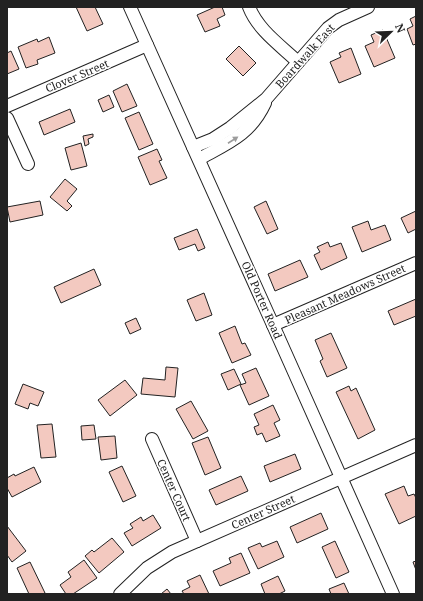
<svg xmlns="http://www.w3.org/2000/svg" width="423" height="601" viewBox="0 0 423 601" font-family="'Noto Serif',serif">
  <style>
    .building { fill: #f3c9c0; stroke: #222 }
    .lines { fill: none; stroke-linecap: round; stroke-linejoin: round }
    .minor-casing { stroke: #222; stroke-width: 14 }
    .minor { stroke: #fff; stroke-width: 12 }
    .oneway { fill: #9c9c9c }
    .labels { text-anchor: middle; stroke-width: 3; stroke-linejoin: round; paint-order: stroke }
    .street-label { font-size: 11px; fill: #222; stroke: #fff }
  </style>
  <rect width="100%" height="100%" fill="#fff"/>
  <g class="building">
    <polygon points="76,7 95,7 103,24 87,31"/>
    <polygon points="215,7 222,7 225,15 217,19 220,26 205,32 197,15"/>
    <polygon points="416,16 416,44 413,45 407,29 413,26 410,19"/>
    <polygon points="383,30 395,58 374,67 365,46 374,42 371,35"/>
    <polygon points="49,37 55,53 37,60 38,64 26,68 18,47 37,39 38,42"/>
    <polygon points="239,46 256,63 243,76 226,59"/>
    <polygon points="351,48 361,74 339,83 330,62 341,57 339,53"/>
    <polygon points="11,51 19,69 7,74 7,53"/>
    <polygon points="127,84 137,106 122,112 113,91"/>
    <polygon points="109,95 114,107 103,112 98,100"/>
    <polygon points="70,109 75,122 44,135 39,122"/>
    <polygon points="139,112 153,144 139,150 125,118"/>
    <polygon points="93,134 93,137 88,139 89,144 85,146 83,136"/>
    <polygon points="81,143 87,166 71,170 65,148"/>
    <polygon points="157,149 162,160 159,161 167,178 150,185 138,157"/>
    <polygon points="65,179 77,189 67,201 72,206 67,211 50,197"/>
    <polygon points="40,201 43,215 10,222 7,207"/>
    <polygon points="266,201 278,229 267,234 254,207"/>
    <polygon points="416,211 416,229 408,233 401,218"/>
    <polygon points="368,221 371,230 385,225 391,240 362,252 352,227"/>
    <polygon points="197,229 205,248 198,251 195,244 179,250 174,238"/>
    <polygon points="328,242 330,247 341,243 347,258 321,270 314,255 320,252 317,247"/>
    <polygon points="300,260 308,277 275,291 268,274"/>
    <polygon points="94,269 101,285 61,303 54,287"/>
    <polygon points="204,293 212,315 196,321 187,300"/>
    <polygon points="416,299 416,316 394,325 388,311"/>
    <polygon points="136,318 141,329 130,334 125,323"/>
    <polygon points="235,326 242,344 245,343 251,355 232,363 219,333"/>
    <polygon points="331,333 347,368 327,377 320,361 323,359 315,340"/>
    <polygon points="166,367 178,368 175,397 141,394 143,378 165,380"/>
    <polygon points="256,368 269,396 249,405 240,385 246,383 242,374"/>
    <polygon points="234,369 241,384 228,390 221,374"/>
    <polygon points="125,380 137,395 110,416 98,400"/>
    <polygon points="23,384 44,392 38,406 30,403 28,409 15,404"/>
    <polygon points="349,386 351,391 356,388 375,430 358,439 336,392"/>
    <polygon points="191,401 208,431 193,439 176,409"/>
    <polygon points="273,405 280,420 274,423 280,436 266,442 262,433 257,435 254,427 259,425 254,414"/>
    <polygon points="52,424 56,457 41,458 37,425"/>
    <polygon points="94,425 96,439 82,440 81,426"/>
    <polygon points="115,436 117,458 101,460 98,437"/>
    <polygon points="208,437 221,468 205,475 192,443"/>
    <polygon points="295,454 301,469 270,482 264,466"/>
    <polygon points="122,466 136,496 123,502 109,472"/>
    <polygon points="34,467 41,482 12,497 7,488 7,478 14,474 15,476"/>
    <polygon points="241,476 248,491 216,505 209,490"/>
    <polygon points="404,486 408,496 414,494 416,498 416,516 399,524 385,494"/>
    <polygon points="321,513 328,529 297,543 290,527"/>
    <polygon points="153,515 161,528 132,546 124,533 133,528 130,524 141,517 143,521"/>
    <polygon points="7,526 26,551 12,562 7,555"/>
    <polygon points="112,538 124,552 99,573 85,556 92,550 94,552"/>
    <polygon points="277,541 284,557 258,569 248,548 260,543 262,547"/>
    <polygon points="335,541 349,572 336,578 322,547"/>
    <polygon points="241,553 250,573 220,586 213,571 231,563 229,558"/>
    <polygon points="84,560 97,578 73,594 66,594 60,585 71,577 68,572"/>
    <polygon points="416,561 416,570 413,562"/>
    <polygon points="30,562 45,593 42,594 29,594 17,568"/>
    <polygon points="200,575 209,594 184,594 182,591 190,587 187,581"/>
    <polygon points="278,576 285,591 279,594 265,594 261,584"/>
    <polygon points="344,583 349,594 331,594 329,589"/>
    <polygon points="167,589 171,594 161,594"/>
  </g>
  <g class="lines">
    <g class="minor-casing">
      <g id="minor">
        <polyline points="130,7 273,325 393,594"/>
        <path d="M249,7C258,30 280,45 298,62"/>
        <polyline points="7,106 147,45"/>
        <polyline points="7,118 28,164"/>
        <polyline points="193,147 213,139 230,128 266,99 328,28 339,20 368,7"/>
        <path d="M199,159C228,143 250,135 265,103"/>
        <polyline points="273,325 416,263"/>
        <polyline points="152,439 197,541"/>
        <polyline points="120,594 147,568 172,552 416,445"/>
      </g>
    </g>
    <use href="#minor" class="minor"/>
  </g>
  <defs><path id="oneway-solid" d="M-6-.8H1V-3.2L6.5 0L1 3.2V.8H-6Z"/></defs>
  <use class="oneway" href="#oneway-solid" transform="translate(233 140) rotate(-33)"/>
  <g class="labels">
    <g class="street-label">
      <text transform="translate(305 56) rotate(-48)" y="4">Boardwalk East</text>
      <text transform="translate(77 76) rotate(-23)" y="4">Clover Street</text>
      <text transform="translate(345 294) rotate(-24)" y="4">Pleasant Meadows Street</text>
      <text transform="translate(262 300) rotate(66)" y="4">Old Porter Road</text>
      <text transform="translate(174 490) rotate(66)" y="4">Center Court</text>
      <text transform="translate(263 512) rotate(-24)" y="4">Center Street</text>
    </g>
  </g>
  <rect width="423" height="601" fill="none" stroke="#222222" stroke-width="16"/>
  <g transform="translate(391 32) rotate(67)" stroke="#ffffff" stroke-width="3" paint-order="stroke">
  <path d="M0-3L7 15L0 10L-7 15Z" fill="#222222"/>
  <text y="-6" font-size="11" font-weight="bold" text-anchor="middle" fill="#222222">N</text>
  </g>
</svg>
